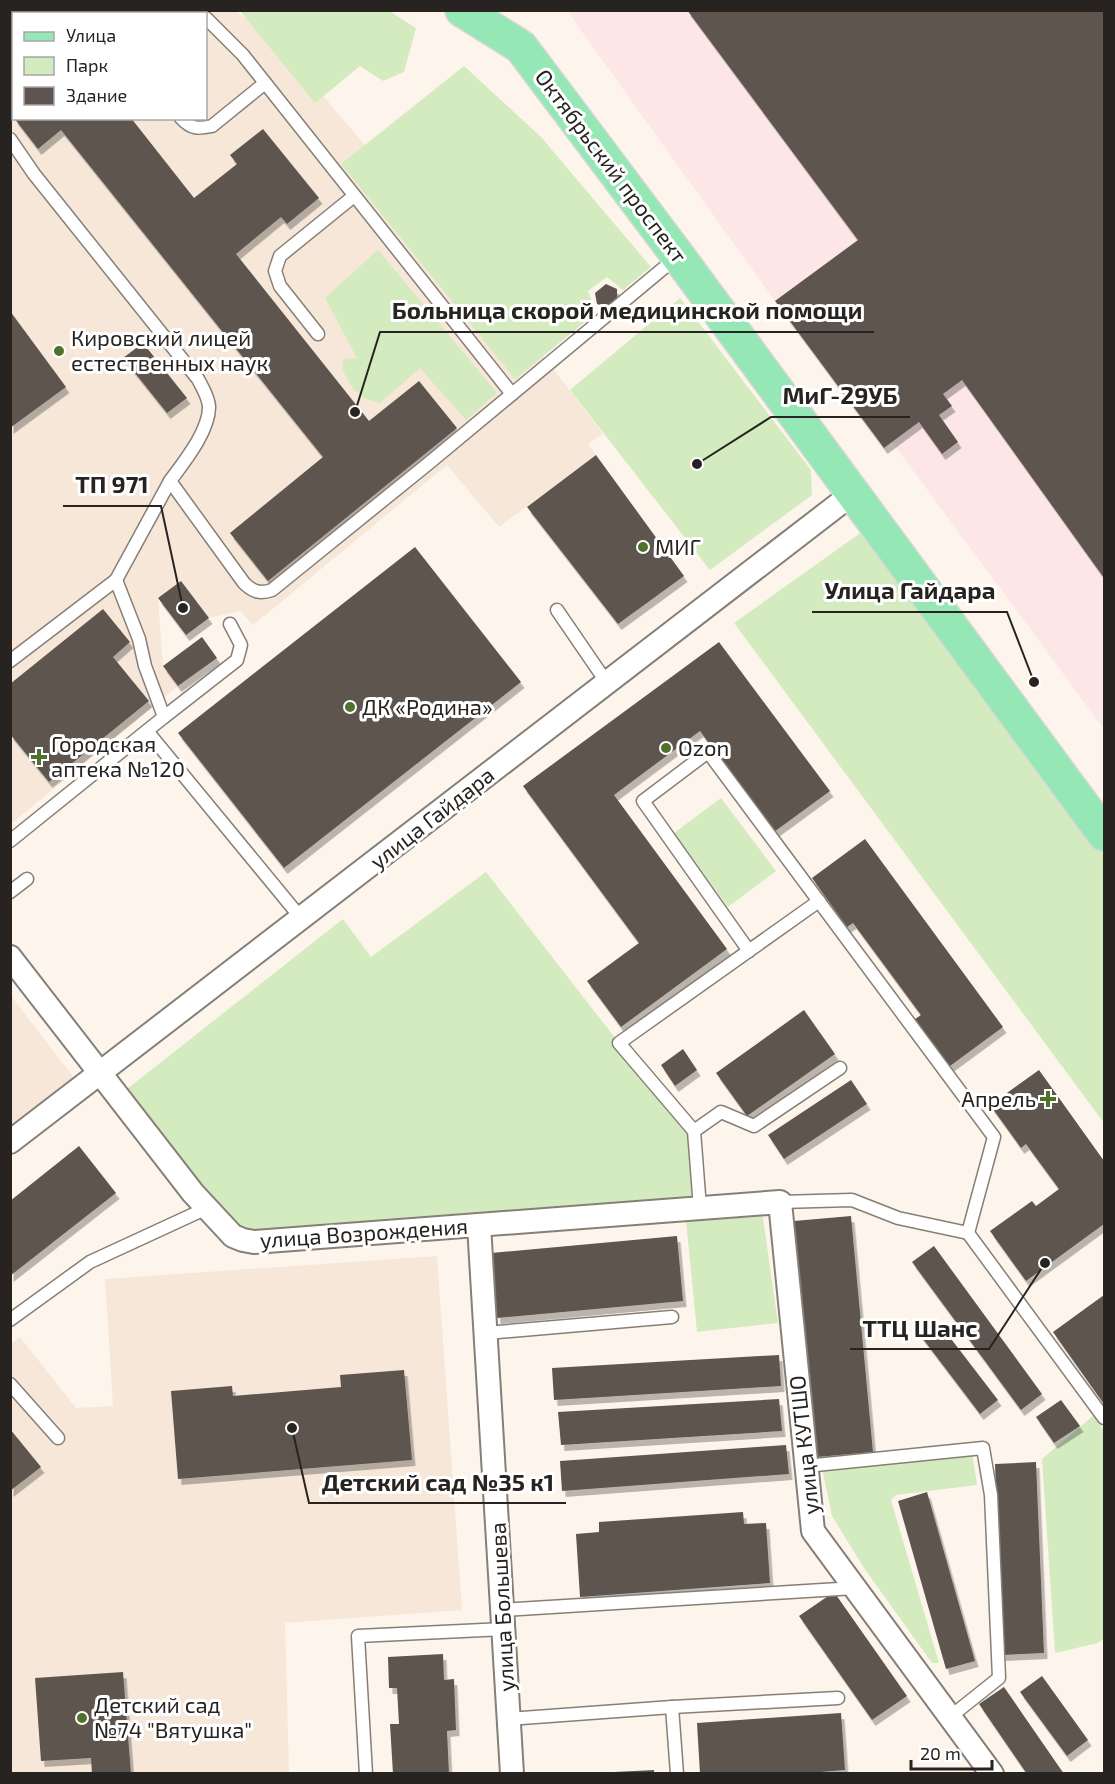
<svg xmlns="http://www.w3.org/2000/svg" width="1115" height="1784" viewBox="0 0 1115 1784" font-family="'Exo 2',sans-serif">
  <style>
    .industrial { fill: #fce6e6 }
    .built { fill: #f6e7d9; fill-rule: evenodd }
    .green { fill: #d3ebbf }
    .building { fill: #5e5550; filter: url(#shadow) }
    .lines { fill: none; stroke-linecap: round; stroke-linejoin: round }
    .service-casing { stroke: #867f77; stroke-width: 15 }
    .minor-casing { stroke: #867f77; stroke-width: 26 }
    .primary-casing { stroke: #d8d7d7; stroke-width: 36 }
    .service { stroke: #fff; stroke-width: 12 }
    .minor { stroke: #fff; stroke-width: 22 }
    .primary { stroke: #95e7b6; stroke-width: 33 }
    .poi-dot { fill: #4e722a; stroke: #fff; stroke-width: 2 }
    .labels { text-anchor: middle; stroke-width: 6; stroke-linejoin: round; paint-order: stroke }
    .street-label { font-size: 22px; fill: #262320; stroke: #fff }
    .poi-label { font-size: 22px; fill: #262320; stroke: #fff; text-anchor: start }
    .leader { fill: none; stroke: #262320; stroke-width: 2 }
    .callout-dot { fill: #262320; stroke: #fff; stroke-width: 2 }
    .callout-label { font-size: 24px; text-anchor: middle; font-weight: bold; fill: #262320; stroke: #fff; stroke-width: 6; stroke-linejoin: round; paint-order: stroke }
  </style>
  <defs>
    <filter id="shadow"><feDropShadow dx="3.5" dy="6" stdDeviation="0" flood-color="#0004"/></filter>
  </defs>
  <rect width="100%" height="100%" fill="#fdf5ec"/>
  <polygon class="industrial" points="567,11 1104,11 1104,729 892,442 775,301"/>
  <g class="built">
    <path d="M11,11H236L281,46L544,357L603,434L588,444L596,455L499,527L447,465L253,625L240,611L209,618L181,581L158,598L163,666L178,686L11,824ZM14,14H206V118H14Z"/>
    <polygon points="11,996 72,1075 73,1080 11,1131"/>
    <polygon points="437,1256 462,1610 285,1623 289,1773 11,1774 11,1344 20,1337 76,1408 113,1406 105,1279"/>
  </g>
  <g class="green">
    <polygon points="240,11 389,11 416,28 404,72 383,81 360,66 315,103"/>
    <polygon points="464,66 541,137 651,267 623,290 607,277 588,291 596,313 515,379 341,164"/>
    <polygon points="378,250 497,393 466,420 420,368 380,403 366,399 353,389 342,369 343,359 357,358 325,298"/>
    <polygon points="680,298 811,470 812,495 710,570 570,390"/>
    <polygon points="866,529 1104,855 1104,1123 734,623"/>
    <polygon points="721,798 776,871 728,907 674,833"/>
    <polygon points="486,872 619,1043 694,1131 700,1208 761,1204 778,1323 697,1332 685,1210 243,1240 118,1096 343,919 371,957"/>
    <polygon points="1094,1415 1104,1431 1104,1638 1098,1643 1055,1653 1042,1459"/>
    <polygon points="972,1452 977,1485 896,1495 891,1500 939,1663 932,1663 864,1568 832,1516 822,1468"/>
  </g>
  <g class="building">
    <polygon points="10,10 142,10 139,14 14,14 14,70 10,66"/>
    <polygon points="687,10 1104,10 1104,578 962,380 943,394 952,406 939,415 958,442 942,454 919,422 884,448 775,301 858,240"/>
    <polygon points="14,118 131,118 194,198 237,164 230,155 263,129 319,198 287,224 281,217 236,254 369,421 419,381 457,428 268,581 230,533 323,457 61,130 38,149"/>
    <polygon points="606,284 617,289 617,300 608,308 597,304 595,293"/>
    <polygon points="10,311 66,387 10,428"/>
    <polygon points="143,343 187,398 167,413 123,358"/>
    <polygon points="596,455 684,576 618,624 527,507"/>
    <polygon points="415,547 521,682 284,868 178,733"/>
    <polygon points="181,581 209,618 186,635 158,598"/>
    <polygon points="103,609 130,642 113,657 149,701 49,782 10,734 10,684"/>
    <polygon points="202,637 217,658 178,686 163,666"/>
    <polygon points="719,642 830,791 774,832 700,731 614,795 727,949 621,1027 587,981 639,943 523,786"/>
    <polygon points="865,839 1003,1027 950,1066 915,1019 921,1015 853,923 847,927 812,878"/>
    <polygon points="804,1010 835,1054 747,1116 716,1073"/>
    <polygon points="683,1049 697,1070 675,1086 661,1065"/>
    <polygon points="1039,1070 1104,1161 1104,1224 1026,1281 990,1231 1032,1201 1036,1206 1059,1189 1026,1144 1021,1148 990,1105"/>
    <polygon points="851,1080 867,1104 784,1159 768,1135"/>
    <polygon points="79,1146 116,1193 10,1276 10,1201"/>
    <polygon points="851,1216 873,1452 817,1457 794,1221"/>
    <polygon points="677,1236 683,1301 497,1318 491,1253"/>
    <polygon points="934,1246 1042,1394 1021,1410 912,1262"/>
    <polygon points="1104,1295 1104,1404 1053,1332"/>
    <polygon points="935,1318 998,1400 980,1414 917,1331"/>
    <polygon points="779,1355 781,1386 554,1400 552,1368"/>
    <polygon points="404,1370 412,1460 178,1479 171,1391 232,1386 233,1396 341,1387 340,1375"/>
    <polygon points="779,1399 782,1431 561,1445 558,1412"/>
    <polygon points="1061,1400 1080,1426 1054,1443 1036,1417"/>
    <polygon points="10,1429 41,1467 10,1491"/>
    <polygon points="786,1445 789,1474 562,1491 560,1461"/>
    <polygon points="1036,1462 1044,1653 1002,1655 995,1464"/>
    <polygon points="927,1492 975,1661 946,1669 898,1501"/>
    <polygon points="743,1512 744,1524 766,1523 770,1583 580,1597 576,1534 599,1532 599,1522"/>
    <polygon points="834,1592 907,1696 872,1720 799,1616"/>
    <polygon points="443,1654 444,1680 454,1679 456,1730 447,1731 449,1774 393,1774 390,1724 399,1724 397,1688 389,1688 388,1657"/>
    <polygon points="123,1672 131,1774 92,1774 91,1758 41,1761 35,1678"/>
    <polygon points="1042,1676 1088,1740 1067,1756 1020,1692"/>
    <polygon points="1004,1687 1064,1774 1027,1774 979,1704"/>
    <polygon points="841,1713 845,1770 797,1774 700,1774 697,1723"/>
    <polygon points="654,1770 654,1774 614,1774 614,1772"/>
  </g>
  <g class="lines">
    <g class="service-casing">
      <g id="service">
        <polyline points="206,18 243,55 512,394"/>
        <path d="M181,118C191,129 198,129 212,126L265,83"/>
        <path d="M10,139L34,174L198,379C202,387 208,396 209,406C210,430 184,462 170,481L244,583C253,592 260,594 272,590L429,463L677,257"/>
        <polyline points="318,334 280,286 275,271 280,256 354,196"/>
        <polyline points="116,580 170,481"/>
        <polyline points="557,610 607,683"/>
        <polyline points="10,661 116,580 139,639 145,666 164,717 10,841"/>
        <polyline points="164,717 237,660 241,645 230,624"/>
        <polyline points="147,731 301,918"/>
        <polyline points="10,892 27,879"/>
        <polyline points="749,951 643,801 708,752 994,1137 968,1233 1104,1418"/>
        <polyline points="694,1131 721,1112 754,1126 840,1068"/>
        <polyline points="780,1202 852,1200 898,1218 968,1233"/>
        <polyline points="700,1208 694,1131 619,1043 819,901"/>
        <polyline points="10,1320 90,1262 207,1208"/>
        <polyline points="486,1333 672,1317"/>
        <polyline points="10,1384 58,1438"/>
        <polyline points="806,1466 983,1448 991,1495 999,1678 950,1717"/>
        <polyline points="502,1610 855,1588"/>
        <polyline points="672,1707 677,1774"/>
        <polyline points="508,1719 672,1707 838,1698"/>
        <polyline points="366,1774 358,1636 504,1629"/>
      </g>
    </g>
    <g class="minor-casing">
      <g id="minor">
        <polyline points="10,957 193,1193 233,1236 243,1240 254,1242 780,1202 813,1531 992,1774"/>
        <polyline points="10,1142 852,494"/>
        <polyline points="479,1225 512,1774"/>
      </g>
    </g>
    <g class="primary-casing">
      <polyline id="primary" points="462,10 521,47 678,256 1104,834"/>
    </g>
    <use href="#service" class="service"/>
    <use href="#minor" class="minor"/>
    <use href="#primary" class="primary"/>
  </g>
  <g class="poi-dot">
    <circle cx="59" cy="351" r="6"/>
    <circle cx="643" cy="547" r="6"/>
    <circle cx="350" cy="707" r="6"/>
    <circle cx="666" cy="748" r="6"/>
    <path d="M36 748h6v6h6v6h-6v6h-6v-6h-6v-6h6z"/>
    <path d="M1045 1090h6v6h6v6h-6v6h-6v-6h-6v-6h6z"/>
    <circle cx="82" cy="1718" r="6"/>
  </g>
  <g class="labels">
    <g class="street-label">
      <text transform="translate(611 166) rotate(53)" y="8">Октябрьский проспект</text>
      <text transform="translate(432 818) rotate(-38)" y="8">улица Гайдара</text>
      <text transform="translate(364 1233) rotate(-4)" y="8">улица Возрождения</text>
      <text transform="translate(804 1445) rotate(-96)" y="8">улица КУТШО</text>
      <text transform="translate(502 1607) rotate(-93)" y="8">улица Большева</text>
    </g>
    <g class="poi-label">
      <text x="71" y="346">Кировский лицей<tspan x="71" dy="25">естественных наук</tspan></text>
      <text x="655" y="555">МИГ</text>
      <text x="362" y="715">ДК «Родина»</text>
      <text x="51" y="752">Городская<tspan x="51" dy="25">аптека №120</tspan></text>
      <text x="678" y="756">Ozon</text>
      <text x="1036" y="1107" text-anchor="end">Апрель</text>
      <text x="94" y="1713">Детский сад<tspan x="94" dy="25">№74 "Вятушка"</tspan></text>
    </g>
  </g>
  <path class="leader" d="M355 412L380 332H874M697 464L771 417H910M183 608L161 506H63M1034 682L1007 612H812M1045 1263L989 1349H850M292 1428L309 1503H566"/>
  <g class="callout-dot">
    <circle cx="355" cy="412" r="6"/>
    <circle cx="697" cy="464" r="6"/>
    <circle cx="183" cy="608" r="6"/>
    <circle cx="1034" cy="682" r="6"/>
    <circle cx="1045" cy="1263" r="6"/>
    <circle cx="292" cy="1428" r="6"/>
  </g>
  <g class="callout-label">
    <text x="627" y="319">Больница скорой медицинской помощи</text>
    <text x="840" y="404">МиГ-29УБ</text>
    <text x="112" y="493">ТП 971</text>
    <text x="910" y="599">Улица Гайдара</text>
    <text x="920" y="1337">ТТЦ Шанс</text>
    <text x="438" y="1491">Детский сад №35 к1</text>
  </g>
  <rect width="1115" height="1784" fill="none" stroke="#262320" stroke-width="24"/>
  <rect x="12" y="12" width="195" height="108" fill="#ffffff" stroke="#a8a7a6" stroke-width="1.5"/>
  <rect x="24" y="32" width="30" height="9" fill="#95e7b6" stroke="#a8a7a6" stroke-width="1.5"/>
  <text x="66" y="42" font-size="18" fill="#262320">Улица</text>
  <rect x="24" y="57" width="30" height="18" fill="#d3ebbf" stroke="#a8a7a6" stroke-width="1.5"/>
  <text x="66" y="72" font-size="18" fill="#262320">Парк</text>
  <rect x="24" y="87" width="30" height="18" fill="#5e5550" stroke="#a8a7a6" stroke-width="1.5"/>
  <text x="66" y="102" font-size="18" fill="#262320">Здание</text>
  <path d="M911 1760v9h81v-9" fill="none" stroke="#262320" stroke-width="3"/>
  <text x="920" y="1760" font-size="18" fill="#262320" stroke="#ffffff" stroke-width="4.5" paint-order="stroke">20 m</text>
</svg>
